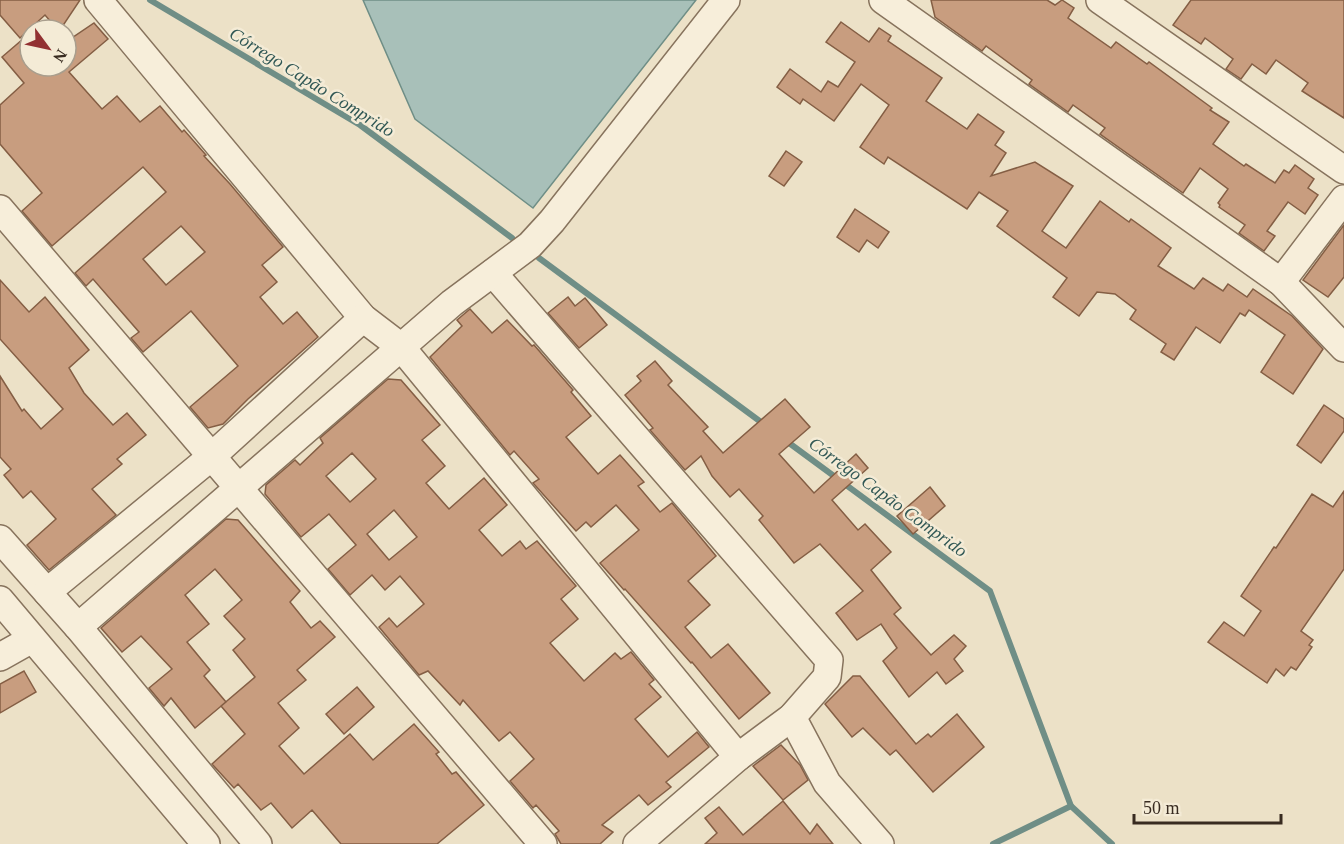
<svg xmlns="http://www.w3.org/2000/svg" width="1344" height="844" viewBox="0 0 1344 844" font-family="Georgia,serif">
  <style>
    .water { fill: #a8c0b9; stroke: #6f8e86; stroke-width: 1.5 }
    .lines { fill: none; stroke-linecap: round; stroke-linejoin: round }
    .stream { stroke: #6f8e86; stroke-width: 6 }
    .building { fill: #c89d7f; stroke: #845e44; stroke-width: 1.5; fill-rule: evenodd }
    .minor-casing { stroke: #87735d; stroke-width: 30 }
    .minor { stroke: #f7eeda; stroke-width: 27 }
    .labels { text-anchor: middle; stroke-width: 5; stroke-linejoin: round; paint-order: stroke }
    .water-label { font-size: 18px; font-style: italic; fill: #305754; stroke: #f4ebd6 }
  </style>
  <rect width="100%" height="100%" fill="#ece1c7"/>
  <polygon class="water" points="363,0 696,0 533,208 415,119"/>
  <g class="lines">
    <g class="stream">
      <polyline points="150,0 360,125 512,238"/>
      <polyline points="539,258 765,425"/>
      <polyline points="785,440 990,591 1071,806 1112,844"/>
      <polyline points="993,844 1071,806"/>
    </g>
  </g>
  <g class="building">
    <polygon points="0,0 80,0 60,30 58,30 45,15 20,38 0,15"/>
    <polygon points="931,0 1047,0 1055,5 1062,0 1074,8 1068,18 1111,48 1116,42 1147,64 1149,62 1212,108 1210,110 1229,122 1213,144 1244,166 1246,164 1275,183 1284,170 1289,173 1295,165 1314,179 1308,188 1318,195 1305,214 1288,202 1267,231 1275,236 1264,251 1239,233 1245,225 1219,207 1220,205 1218,203 1228,189 1200,168 1183,193 1100,134 1105,128 1073,105 1068,112 1029,84 1032,80 986,46 982,51 935,17"/>
    <polygon points="1191,0 1344,0 1344,118 1302,91 1308,83 1276,60 1266,74 1252,64 1241,79 1226,69 1233,59 1205,38 1201,44 1173,25"/>
    <polygon points="841,22 869,42 879,28 891,36 888,41 942,78 926,101 967,129 978,114 1004,132 995,145 1006,153 991,176 1035,162 1073,186 1042,231 1066,248 1100,201 1129,222 1131,219 1171,248 1158,266 1194,289 1203,278 1223,291 1228,284 1247,297 1253,289 1292,316 1323,349 1293,394 1261,372 1285,335 1249,310 1245,316 1240,313 1220,343 1196,327 1174,360 1161,352 1166,344 1130,319 1136,310 1115,294 1097,292 1079,316 1053,297 1067,278 997,226 1008,211 979,192 967,209 888,157 884,164 860,147 889,105 861,84 834,121 803,99 800,104 777,87 790,69 821,92 828,81 838,87 855,62 826,42"/>
    <path d="M94,23L108,39L69,72L102,109L117,96L140,122L160,106L182,132L184,130L206,155L204,156L230,184L283,247L262,265L277,282L260,297L283,324L297,312L318,337L248,399L223,424L208,428L190,407L238,366L191,311L143,352L131,338L139,332L93,279L86,286L75,273L166,192L143,167L52,246L22,211L42,193L0,144V105L24,83L2,57L23,39L30,46V67L64,66L66,68V42ZM181,226L205,252L166,285L143,259Z"/>
    <polygon points="786,151 802,162 784,186 769,176"/>
    <polygon points="855,209 889,232 878,248 867,240 859,252 837,237"/>
    <polygon points="1344,225 1344,277 1328,297 1303,280"/>
    <polygon points="0,280 29,312 45,297 89,350 69,368 84,393 113,425 127,413 146,435 117,459 122,464 92,489 116,515 49,570 27,545 56,519 31,491 23,498 4,475 11,469 0,457 0,376 22,411 24,409 41,429 63,409 0,339"/>
    <polygon points="568,297 575,306 585,298 607,325 579,348 548,313"/>
    <polygon points="470,309 492,333 507,320 532,346 534,345 573,390 571,392 591,416 566,437 598,474 620,455 644,482 638,486 660,512 672,503 716,556 688,581 710,605 685,627 711,658 728,644 770,693 739,719 692,662 691,663 625,589 624,590 600,563 639,530 616,505 591,527 586,522 576,531 533,483 539,479 514,451 510,455 430,357 462,326 457,320"/>
    <polygon points="655,361 672,381 668,385 708,427 703,431 723,453 785,399 810,427 779,454 814,493 856,454 868,468 832,500 858,530 865,524 891,552 871,570 901,608 894,614 931,655 954,635 966,646 954,659 963,671 946,684 937,672 909,697 883,661 897,648 881,624 857,640 836,613 863,591 820,544 794,563 759,520 763,516 739,489 730,497 712,476 701,456 685,470 650,430 653,428 625,395 641,381 637,376"/>
    <path d="M388,379L401,380L440,425L422,440L445,466L426,483L449,509L484,478L507,505L479,530L502,556L520,541L526,549L537,541L576,586L561,599L578,619L550,643L584,681L615,653L621,659L631,652L654,680L649,684L661,697L635,719L668,757L697,732L709,747L666,782L671,787L648,805L639,795L602,825L613,832L600,844H561L555,834L559,831L536,805L533,808L510,781L534,759L510,732L499,741L463,700L460,705L428,671L419,675L379,627L389,618L397,627L424,604L400,576L385,590L372,575L350,595L328,569L356,545L329,514L301,537L265,494L266,485L295,460L300,465L323,443L320,438ZM352,453L376,479L350,502L326,476ZM394,510L417,537L389,560L367,534Z"/>
    <polygon points="1324,405 1344,419 1344,431 1321,463 1297,445"/>
    <polygon points="930,487 945,506 913,534 897,516"/>
    <polygon points="1344,491 1344,569 1301,631 1313,640 1309,645 1312,647 1296,670 1291,667 1284,676 1276,669 1267,683 1208,642 1224,622 1244,636 1261,611 1241,596 1274,547 1276,548 1312,494 1333,507"/>
    <polygon points="226,519 238,520 300,591 290,602 311,628 320,621 335,637 297,670 306,680 278,703 299,728 279,746 304,774 350,734 373,760 414,724 439,752 436,754 452,774 456,772 484,805 437,844 341,844 312,810 292,828 271,803 261,810 238,784 234,788 212,764 245,734 221,706 255,677 233,650 245,639 224,616 242,600 215,569 185,595 209,624 187,642 210,670 204,676 226,702 195,728 171,698 164,706 149,688 172,669 141,636 122,652 101,628"/>
    <polygon points="24,671 36,692 0,713 0,684"/>
    <polygon points="853,676 860,676 916,744 928,734 931,737 957,714 984,747 933,792 896,750 890,755 863,728 852,737 825,704"/>
    <polygon points="357,687 374,707 344,734 326,714"/>
    <polygon points="781,745 800,765 808,780 783,800 753,766"/>
    <polygon points="783,801 810,834 817,824 833,844 705,844 717,833 705,818 719,807 743,835"/>
  </g>
  <g class="lines">
    <g class="minor-casing">
      <g id="minor">
        <polyline points="98,0 363,318 401,347 738,757"/>
        <polyline points="883,0 1281,282 1344,348"/>
        <polyline points="1100,0 1344,170"/>
        <polyline points="0,209 543,844"/>
        <polyline points="493,273 829,660 827,677 792,717 738,757 637,844"/>
        <polyline points="1281,282 1344,199"/>
        <polyline points="0,539 78,627 258,844"/>
        <polyline points="47,592 211,457 363,318"/>
        <polyline points="0,600 206,844"/>
        <polyline points="78,627 452,303 530,245 552,221 726,0"/>
        <polyline points="0,657 32,639"/>
        <polyline points="792,717 827,783 880,844"/>
      </g>
    </g>
    <use href="#minor" class="minor"/>
  </g>
  <g class="labels">
    <g class="water-label">
      <text transform="translate(312 82) rotate(32)" y="6">Córrego Capão Comprido</text>
      <text transform="translate(888 497) rotate(36)" y="6">Córrego Capão Comprido</text>
    </g>
  </g>
  <g transform="translate(48 48) rotate(123)"><circle r="28" fill="#f4ebd6" stroke="#a99e8d" stroke-width="1.5"/>
  <path d="M0-4.5L10 22L0 15L-10 22Z" fill="#923132"/>
  <text y="-9" font-size="16" font-weight="bold" text-anchor="middle" fill="#382b20">N</text>
  </g>
  <path d="M1134 814v9h147v-9" fill="none" stroke="#382b20" stroke-width="3"/>
  <text x="1143" y="814" font-size="18" fill="#382b20" stroke="#f4ebd6" stroke-width="4.5" paint-order="stroke">50 m</text>
</svg>
